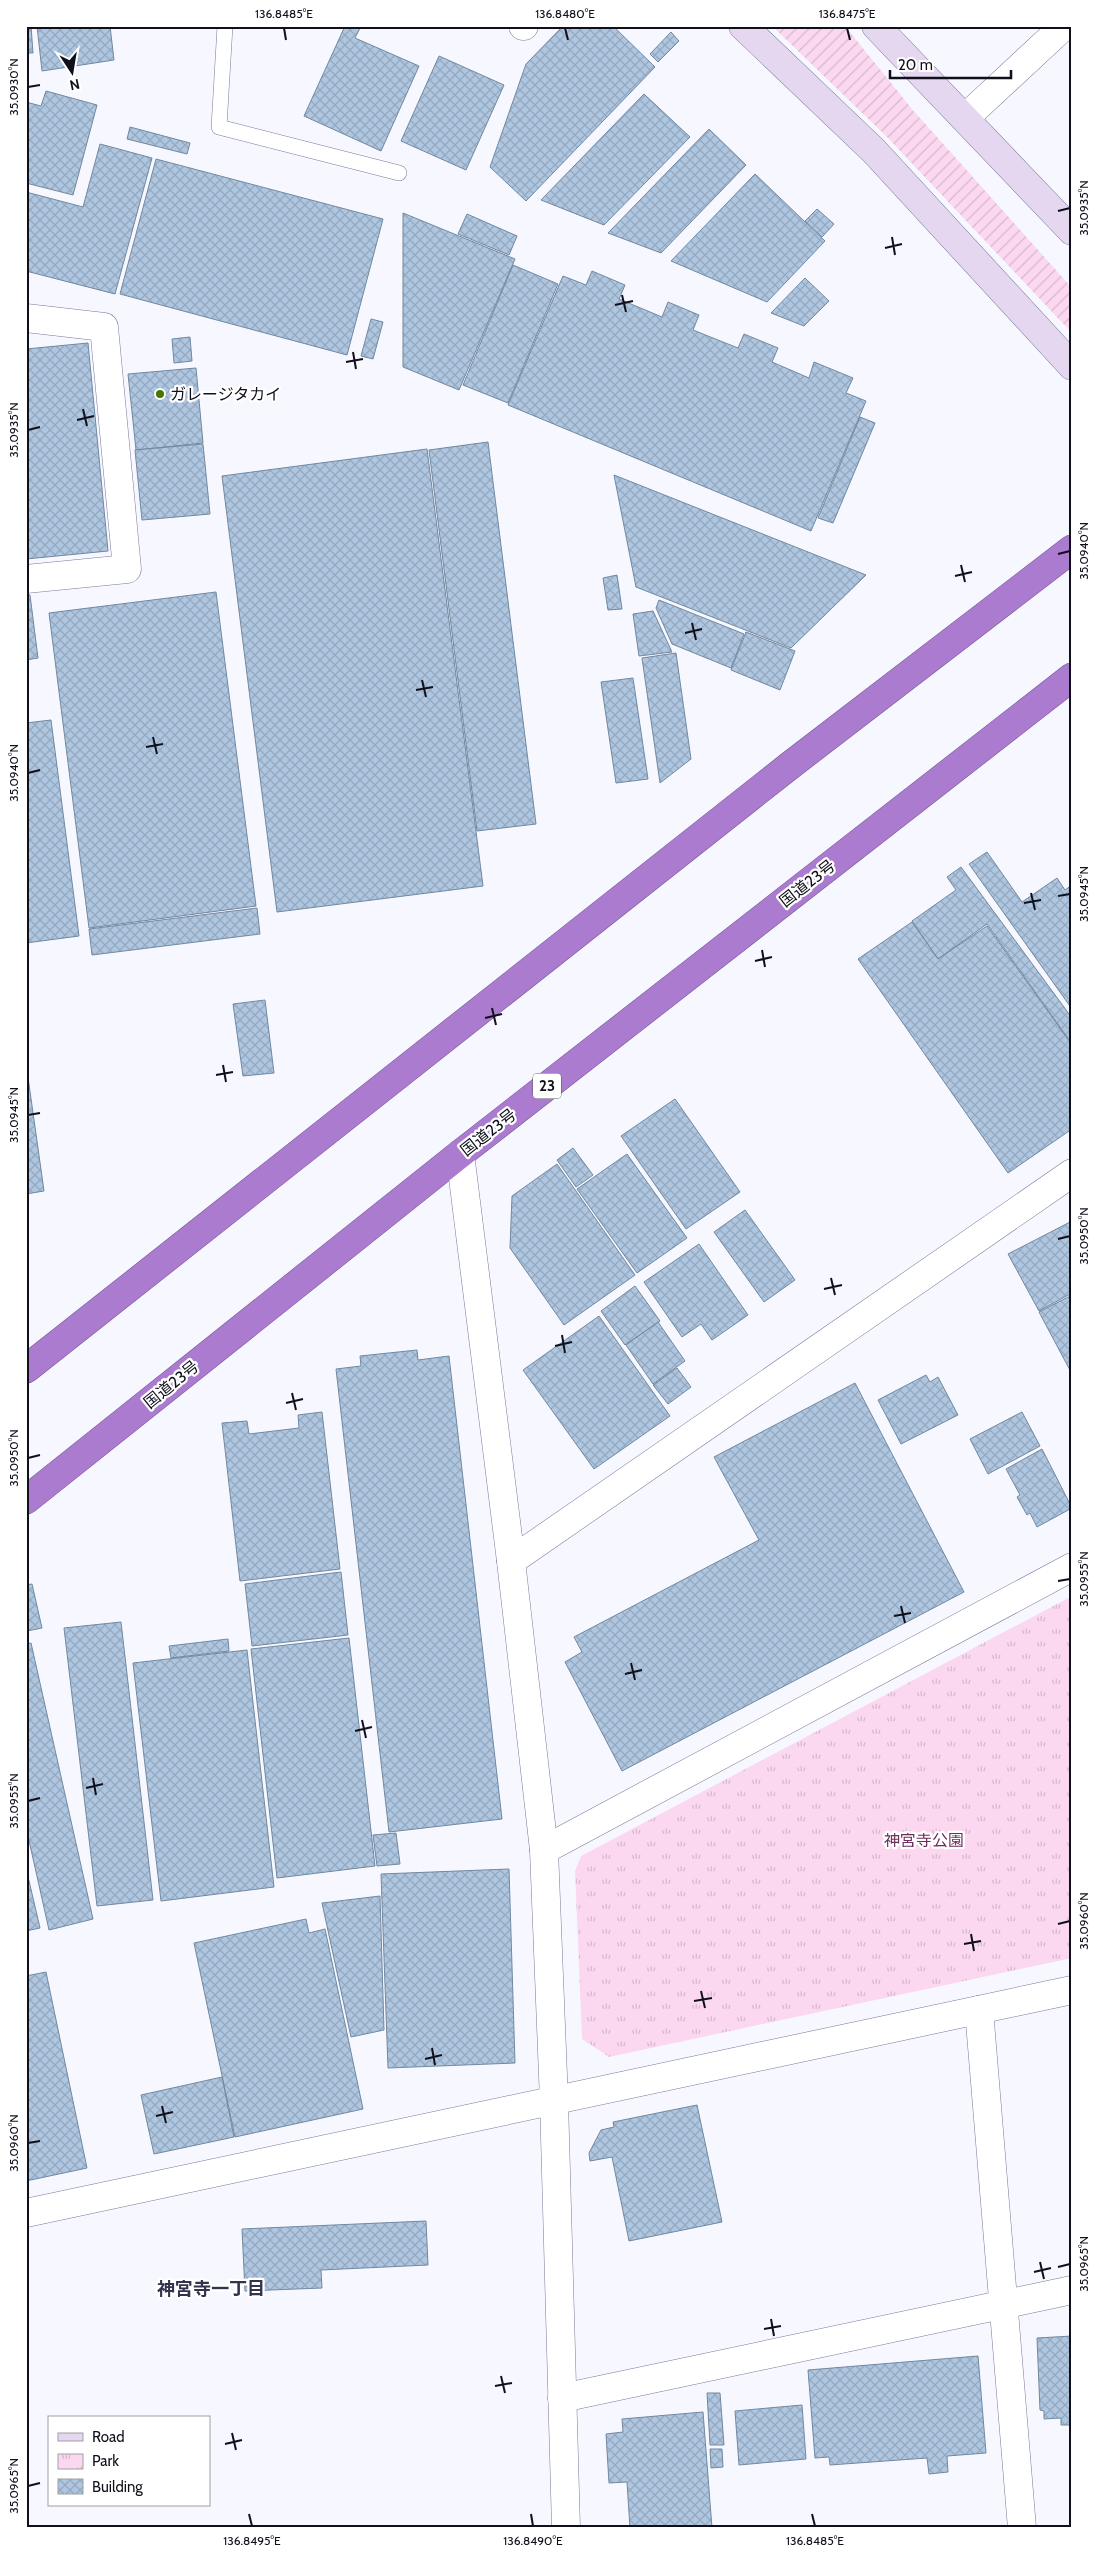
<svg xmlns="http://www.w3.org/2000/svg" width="1098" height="2554" viewBox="0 0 1098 2554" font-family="Cabin,'Noto Sans JP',sans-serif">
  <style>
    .park { fill: url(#park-tufts) }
    .garden { fill: url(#garden-furrows) }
    .building { fill: url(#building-cross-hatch); stroke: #7188a0 }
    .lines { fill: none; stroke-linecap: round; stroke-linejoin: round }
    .lane-casing { stroke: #777a98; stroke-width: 16 }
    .street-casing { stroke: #777a98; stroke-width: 29 }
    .secondary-casing { stroke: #777a98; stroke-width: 29 }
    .highway-casing { stroke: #745691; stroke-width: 29 }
    .lane { stroke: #fff; stroke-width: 15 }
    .street { stroke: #fff; stroke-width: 28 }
    .secondary { stroke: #e6d7f1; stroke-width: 28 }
    .highway { stroke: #ab7bd0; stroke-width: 28 }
    .ticks { fill: none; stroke: #0f101b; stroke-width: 2 }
    .poi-dot { fill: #457600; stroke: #fff; stroke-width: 2 }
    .labels { text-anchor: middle; stroke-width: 4.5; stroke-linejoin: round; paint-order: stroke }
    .shield { fill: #fff; stroke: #57585f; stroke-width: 1 }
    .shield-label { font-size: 15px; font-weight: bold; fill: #0f101b }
    .poi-label { font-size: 16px; fill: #0f101b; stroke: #fff; text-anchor: start }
    .street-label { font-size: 16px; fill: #0f101b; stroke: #fff }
    .park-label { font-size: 16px; fill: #6d2e5d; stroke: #fff }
    .neighbourhood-label { font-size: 18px; font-weight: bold; fill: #32344e; stroke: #fff }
    .neatline { fill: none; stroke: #0f101b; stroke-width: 2 }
    .ticks-label { font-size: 12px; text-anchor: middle; fill: #0f101b }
  </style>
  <defs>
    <pattern id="park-tufts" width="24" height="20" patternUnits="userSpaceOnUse" patternTransform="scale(1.25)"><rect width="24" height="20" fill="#fbd8ef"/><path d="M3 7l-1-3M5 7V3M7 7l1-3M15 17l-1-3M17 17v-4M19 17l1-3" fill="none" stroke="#d6b8cc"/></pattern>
    <pattern id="garden-furrows" width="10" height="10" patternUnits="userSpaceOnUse" patternTransform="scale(1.25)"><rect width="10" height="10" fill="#fbd8ef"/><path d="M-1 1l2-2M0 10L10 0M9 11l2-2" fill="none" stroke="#d6b8cc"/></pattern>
    <pattern id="building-cross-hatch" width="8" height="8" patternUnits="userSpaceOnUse" patternTransform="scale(1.25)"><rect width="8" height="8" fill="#aec6e0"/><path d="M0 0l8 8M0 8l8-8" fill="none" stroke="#94a9c0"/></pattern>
  </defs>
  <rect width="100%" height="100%" fill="#f7f8ff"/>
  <polygon class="park" points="1072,1596 1072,1958 609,2057 582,2039 575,1871 581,1856"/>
  <polygon class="garden" points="772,26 845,26 912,109 1072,288 1072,333 887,137"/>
  <g class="building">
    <polygon points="26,26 31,26 33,53 26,53"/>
    <polygon points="37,26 110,26 114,60 42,71"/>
    <polygon points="345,26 361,26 355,38 419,66 381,151 304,116"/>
    <polygon points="563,26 613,26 655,67 526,201 490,167 526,64"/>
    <polygon points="671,32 679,41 658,62 650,54"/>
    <polygon points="439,56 504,85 466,170 401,141"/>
    <polygon points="46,91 97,105 73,195 26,183 26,102 41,106"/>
    <polygon points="644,94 690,137 604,225 541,200"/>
    <polygon points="130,127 190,143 187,154 127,139"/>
    <polygon points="709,129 746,165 661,253 608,233"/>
    <polygon points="100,144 152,158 115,294 26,271 26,192 83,207"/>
    <polygon points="156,159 383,219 347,355 120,294"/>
    <polygon points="755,174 825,241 767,302 671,261"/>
    <polygon points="817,209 834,224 822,237 805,221"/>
    <polygon points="403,213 515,259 459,390 403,367"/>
    <polygon points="467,214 517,236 509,255 458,234"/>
    <polygon points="513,265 558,284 508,403 463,385"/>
    <polygon points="592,271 625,285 619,299 662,317 668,302 699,315 693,330 738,348 744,334 778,348 772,362 809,378 814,362 853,378 846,393 866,401 811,531 508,405 563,276 586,285"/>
    <polygon points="805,278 829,301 804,326 771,313"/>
    <polygon points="371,319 383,322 373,359 361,356"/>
    <polygon points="190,337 192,361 174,363 172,339"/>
    <polygon points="88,343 108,551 26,559 26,349"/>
    <polygon points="196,368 203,443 136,450 128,374"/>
    <polygon points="860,417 875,423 833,523 818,518"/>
    <polygon points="488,442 536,824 477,831 429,450"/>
    <polygon points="203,444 210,514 142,520 135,450"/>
    <polygon points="427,449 483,886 277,912 222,476"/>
    <polygon points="614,475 866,575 791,648 636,587"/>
    <polygon points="617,575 622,609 608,610 603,578"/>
    <polygon points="216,592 256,906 89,928 49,613"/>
    <polygon points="26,595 30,595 38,658 26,660"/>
    <polygon points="659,600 744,634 731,668 672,644 656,608"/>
    <polygon points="653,611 672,652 639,656 633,614"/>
    <polygon points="746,632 795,651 780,690 731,670"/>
    <polygon points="676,653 691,759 660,783 642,658"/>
    <polygon points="633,678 648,779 616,783 601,682"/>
    <polygon points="51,720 79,936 26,943 26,723"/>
    <polygon points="987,852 1022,902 1057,878 1065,890 1072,885 1072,1009 969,864"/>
    <polygon points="961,867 1072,1018 1072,1044 987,924 938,959 912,921 956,890 947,877"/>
    <polygon points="257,908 260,934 92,955 89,929"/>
    <polygon points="912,922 938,959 987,926 1072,1045 1072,1129 1008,1173 858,959"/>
    <polygon points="265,1000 274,1073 243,1076 233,1004"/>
    <polygon points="26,1063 44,1191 26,1194"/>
    <polygon points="675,1099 740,1192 686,1229 621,1136"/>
    <polygon points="573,1148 593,1175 576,1187 557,1160"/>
    <polygon points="627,1154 687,1238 637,1273 577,1189"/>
    <polygon points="557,1164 635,1275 564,1325 510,1248 512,1196"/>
    <polygon points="745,1210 795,1280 764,1302 714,1232"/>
    <polygon points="1072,1221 1072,1293 1039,1311 1008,1254"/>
    <polygon points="699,1244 748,1315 712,1340 701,1324 682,1337 644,1282"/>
    <polygon points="635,1286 660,1321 625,1345 601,1311"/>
    <polygon points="1072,1295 1072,1374 1039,1312"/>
    <polygon points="599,1316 670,1416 594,1469 523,1370"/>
    <polygon points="658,1322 685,1361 653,1384 626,1345"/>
    <polygon points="417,1350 418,1360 449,1356 502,1819 389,1832 336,1369 361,1366 360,1356"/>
    <polygon points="677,1368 691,1387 668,1404 653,1385"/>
    <polygon points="926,1375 930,1382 938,1377 958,1415 901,1444 878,1400"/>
    <polygon points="855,1383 964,1592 622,1771 565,1662 582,1652 574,1637 759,1540 714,1457"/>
    <polygon points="322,1412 340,1569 240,1581 222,1423 247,1421 249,1434 299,1428 298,1415"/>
    <polygon points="1022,1412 1040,1446 988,1474 970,1439"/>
    <polygon points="1042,1449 1072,1508 1037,1527 1030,1513 1027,1515 1017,1497 1020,1495 1006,1469"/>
    <polygon points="341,1572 348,1635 252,1646 245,1584"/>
    <polygon points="32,1584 42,1628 27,1631 26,1585"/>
    <polygon points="121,1622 153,1900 97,1906 64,1628"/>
    <polygon points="349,1638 375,1866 277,1878 251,1649"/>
    <polygon points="228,1639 229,1651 171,1658 169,1646"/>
    <polygon points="31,1643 93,1919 49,1930 26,1827 26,1644"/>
    <polygon points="247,1650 274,1887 161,1901 133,1663"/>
    <polygon points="396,1833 400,1864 377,1866 373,1835"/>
    <polygon points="26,1868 40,1928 26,1931"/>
    <polygon points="509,1869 515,2063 388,2068 381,1874"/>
    <polygon points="380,1896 384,2030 351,2037 322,1903"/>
    <polygon points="306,1919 309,1933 325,1929 363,2109 235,2137 194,1943"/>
    <polygon points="46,1972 87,2168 26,2181 26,1976"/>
    <polygon points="222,2077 234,2137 154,2154 141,2095"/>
    <polygon points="697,2105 722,2222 629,2241 612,2157 590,2161 589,2153 601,2130 614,2127 613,2122"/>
    <polygon points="426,2221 428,2265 321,2270 322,2288 245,2291 242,2229"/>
    <polygon points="1072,2336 1072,2425 1061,2425 1061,2418 1044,2419 1044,2411 1040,2410 1037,2338"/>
    <polygon points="978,2356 986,2453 947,2456 948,2472 929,2474 927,2458 830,2465 829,2457 815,2458 808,2370"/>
    <polygon points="707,2393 720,2393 724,2445 710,2445"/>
    <polygon points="802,2405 806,2459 739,2465 735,2411"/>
    <polygon points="703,2412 712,2528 630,2528 627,2482 609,2483 606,2434 623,2432 622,2419"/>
    <polygon points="710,2449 722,2449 723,2467 711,2468"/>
  </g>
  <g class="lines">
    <g class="lane-casing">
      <polyline id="lane" points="225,26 219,127 399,173"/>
    </g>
    <g class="street-casing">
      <g id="street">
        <polyline points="523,26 524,26"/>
        <polyline points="965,118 1064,26"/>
        <polyline points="26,318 104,327 127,569 26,579"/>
        <polyline points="460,1154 511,1561 544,1850 554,2101 566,2528"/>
        <polyline points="511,1561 1072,1173"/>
        <polyline points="544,1850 1072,1567"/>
        <polyline points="979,2010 1022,2528"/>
        <polyline points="26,2213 1072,1990"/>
        <polyline points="562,2398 1072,2290"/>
      </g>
    </g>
    <g class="secondary-casing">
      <g id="secondary">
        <polyline points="743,26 874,151 1072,366"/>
        <polyline points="876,26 1072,231"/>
      </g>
    </g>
    <g class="highway-casing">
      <g id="highway">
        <polyline points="26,1369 788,767 1072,549"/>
        <polyline points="26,1500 460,1154 1072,677"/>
      </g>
    </g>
    <use href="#lane" class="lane"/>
    <use href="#street" class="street"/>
    <use href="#secondary" class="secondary"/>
    <use href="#highway" class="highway"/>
  </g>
  <path class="ticks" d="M284,28L286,40M565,28L568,40M847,28L850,40M28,87L40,85M1058,211L1070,208M892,237L895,255M885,248L902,244M622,295L626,312M615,305L633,301M353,352L356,369M346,362L363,359M83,409L87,426M77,420L94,416M28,430L40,427M1058,554L1070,551M961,565L965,582M955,576L972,572M692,623L696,640M685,633L702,629M422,680L426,697M416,690L433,687M153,737L157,754M146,747L163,744M28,773L40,770M1031,893L1035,910M1058,896L1070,894M1024,903L1041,900M762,950L765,967M755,961L772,957M492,1008L496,1025M485,1018L502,1014M223,1065L226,1082M216,1075L233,1072M28,1115L40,1113M1058,1239L1070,1236M831,1278L835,1295M824,1289L842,1285M562,1335L565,1353M555,1346L572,1342M292,1393L296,1410M286,1403L303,1399M28,1458L40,1455M1058,1581L1070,1579M901,1606L905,1623M894,1616L911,1613M631,1663L635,1680M625,1674L642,1670M362,1720L366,1738M355,1731L372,1727M93,1778L96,1795M86,1788L103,1784M28,1801L40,1798M1058,1924L1070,1921M971,1934L974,1951M964,1944L981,1941M701,1991L705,2008M694,2001L712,1998M432,2048L435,2065M425,2059L442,2055M162,2106L166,2123M156,2116L173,2112M28,2143L40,2141M1040,2262L1044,2279M1058,2267L1070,2264M1034,2272L1051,2268M771,2319L774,2336M764,2329L781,2326M501,2376L505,2393M495,2386L512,2383M232,2433L236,2450M225,2444L242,2440M28,2486L40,2483M249,2514L252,2526M531,2514L533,2526M812,2514L815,2526"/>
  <circle class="poi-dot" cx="160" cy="394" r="5"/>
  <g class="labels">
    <rect class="shield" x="533" y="1073.5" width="28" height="25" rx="4"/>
    <g class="shield-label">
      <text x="547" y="1091">23</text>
    </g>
    <g class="poi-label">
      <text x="170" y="400">ガレージタカイ</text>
    </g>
    <g class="street-label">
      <text transform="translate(807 883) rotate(-38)" y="6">国道23号</text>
      <text transform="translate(488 1132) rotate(-38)" y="6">国道23号</text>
      <text transform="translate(171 1384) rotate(-39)" y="6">国道23号</text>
    </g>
    <g class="park-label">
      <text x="924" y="1846">神宮寺公園</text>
    </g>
    <g class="neighbourhood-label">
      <text x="211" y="2295">神宮寺一丁目</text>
    </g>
  </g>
  <rect width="1098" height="2554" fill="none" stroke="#ffffff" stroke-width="55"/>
  <rect x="48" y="2416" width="162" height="90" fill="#ffffff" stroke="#9f9fa4"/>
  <rect x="58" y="2433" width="25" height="8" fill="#e6d7f1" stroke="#9f9fa4"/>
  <text x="92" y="2442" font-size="15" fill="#0f101b">Road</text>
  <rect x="58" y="2454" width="25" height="15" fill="url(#park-tufts)" stroke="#9f9fa4"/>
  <text x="92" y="2466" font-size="15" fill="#0f101b">Park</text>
  <rect x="58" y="2479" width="25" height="15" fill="url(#building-cross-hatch)" stroke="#9f9fa4"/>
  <text x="92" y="2492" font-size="15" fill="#0f101b">Building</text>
  <g transform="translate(72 72) rotate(168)" stroke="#ffffff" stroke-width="4" paint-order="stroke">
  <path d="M0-4L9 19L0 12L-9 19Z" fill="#0f101b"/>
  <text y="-8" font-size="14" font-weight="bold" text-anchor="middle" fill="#0f101b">N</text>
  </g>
  <path d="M890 70v8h121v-8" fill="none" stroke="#0f101b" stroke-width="2.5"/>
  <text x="898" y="70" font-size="15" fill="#0f101b" stroke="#ffffff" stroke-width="4" paint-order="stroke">20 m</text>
  <rect x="28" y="28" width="1042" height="2498" class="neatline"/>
  <g class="ticks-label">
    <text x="284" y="18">136.8485°E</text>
    <text x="565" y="18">136.8480°E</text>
    <text x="847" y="18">136.8475°E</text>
    <text transform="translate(14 87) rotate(-90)" y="4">35.0930°N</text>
    <text transform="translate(1084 208) rotate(-90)" y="4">35.0935°N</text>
    <text transform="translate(14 430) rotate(-90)" y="4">35.0935°N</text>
    <text transform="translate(1084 551) rotate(-90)" y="4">35.0940°N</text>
    <text transform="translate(14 773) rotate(-90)" y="4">35.0940°N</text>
    <text transform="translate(1084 894) rotate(-90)" y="4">35.0945°N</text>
    <text transform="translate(14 1115) rotate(-90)" y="4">35.0945°N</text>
    <text transform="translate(1084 1236) rotate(-90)" y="4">35.0950°N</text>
    <text transform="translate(14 1458) rotate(-90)" y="4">35.0950°N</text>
    <text transform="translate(1084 1579) rotate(-90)" y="4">35.0955°N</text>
    <text transform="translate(14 1801) rotate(-90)" y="4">35.0955°N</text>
    <text transform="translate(1084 1921) rotate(-90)" y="4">35.0960°N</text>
    <text transform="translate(14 2143) rotate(-90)" y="4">35.0960°N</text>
    <text transform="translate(1084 2264) rotate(-90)" y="4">35.0965°N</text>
    <text transform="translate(14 2486) rotate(-90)" y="4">35.0965°N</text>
    <text x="252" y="2545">136.8495°E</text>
    <text x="533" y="2545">136.8490°E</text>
    <text x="815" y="2545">136.8485°E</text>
  </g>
</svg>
